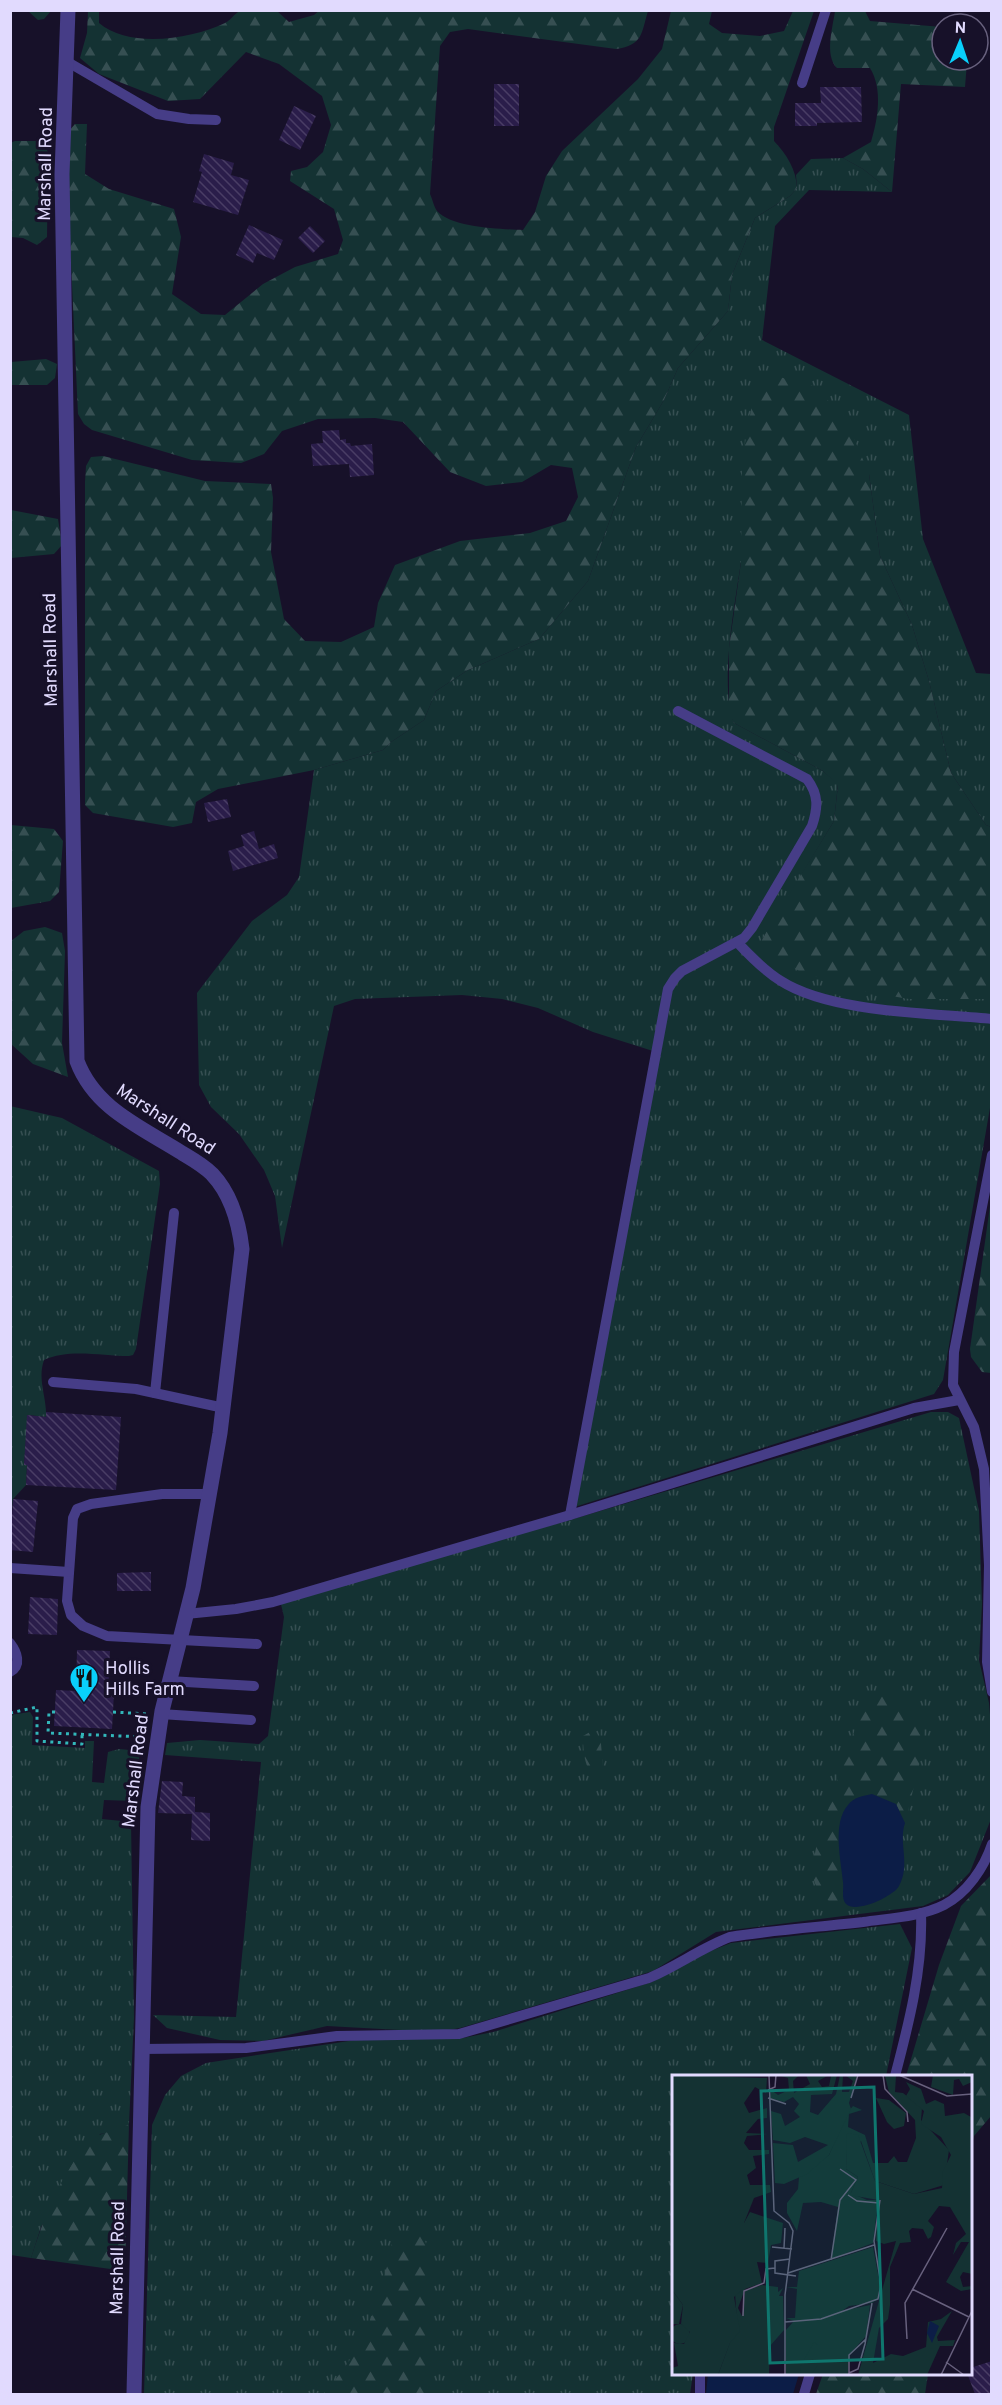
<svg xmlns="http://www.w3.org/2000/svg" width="1002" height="2405" viewBox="0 0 1002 2405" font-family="Overpass,sans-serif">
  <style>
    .grass { fill: url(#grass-tufts) }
    .forest { fill: url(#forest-firs) }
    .water { fill: #0c1d47 }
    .building { fill: url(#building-back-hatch) }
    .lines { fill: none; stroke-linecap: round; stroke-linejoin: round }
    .path { stroke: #32b7ba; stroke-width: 3; stroke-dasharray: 3 4.5; stroke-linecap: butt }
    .service { stroke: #463d87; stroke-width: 10 }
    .minor { stroke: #463d87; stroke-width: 15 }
    .labels { text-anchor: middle; stroke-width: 6; stroke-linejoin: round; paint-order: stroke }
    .street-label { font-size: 18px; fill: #e1dafe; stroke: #171129 }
    .poi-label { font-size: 18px; fill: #e1dafe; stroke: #171129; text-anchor: start }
    .inset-road { fill: none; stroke: #68617e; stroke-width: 1.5 }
    .view { fill: #0f766e; fill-opacity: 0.15; stroke: #0f766e; stroke-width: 3 }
    .inset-edge { fill: none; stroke: #e1dafe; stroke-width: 3 }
  </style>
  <defs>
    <pattern id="grass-tufts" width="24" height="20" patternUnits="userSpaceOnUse" patternTransform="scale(1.5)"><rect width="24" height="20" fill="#143233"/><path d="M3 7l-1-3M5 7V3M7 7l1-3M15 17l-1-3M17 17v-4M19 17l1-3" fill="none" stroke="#364f52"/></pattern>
    <pattern id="forest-firs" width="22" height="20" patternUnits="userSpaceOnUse" patternTransform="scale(1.5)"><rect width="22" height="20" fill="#143233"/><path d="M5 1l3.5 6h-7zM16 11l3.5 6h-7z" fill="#364f52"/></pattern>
    <pattern id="building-back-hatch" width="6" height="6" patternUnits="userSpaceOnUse" patternTransform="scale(1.5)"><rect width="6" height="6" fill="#2a1d4a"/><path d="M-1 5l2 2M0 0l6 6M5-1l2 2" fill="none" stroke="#493d65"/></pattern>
  </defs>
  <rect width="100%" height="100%" fill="#171129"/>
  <g class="grass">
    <path d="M843,158L863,169L892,192L809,190L775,226L762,340L909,415L923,539L976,673L991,674V827L986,825L951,773L929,681L912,625L880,556L869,474L741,562C735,603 719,686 734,723L823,771L838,784L834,821L762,940L964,998L991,999V1102L943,1380L934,1394L571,1508L653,1051L593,1032L538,1008L502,999L462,995L355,999L334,1006L282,1248L275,1196L264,1170L239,1134L211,1107L199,1085L197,993L252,921L287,895L299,877L314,770L383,750L391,742L424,720L436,691L468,670L539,639L588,581L636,447L664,400L678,368L728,311L732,275L755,218L790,196L797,188L796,175L811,159Z"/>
    <path d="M10,1106L62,1118L159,1171L160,1184L136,1349L133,1355L129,1356C103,1356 68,1348 44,1360C37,1380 47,1397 46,1417L28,1415L24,1465H27L26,1485L13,1499L11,1519Z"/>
    <polygon points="931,1412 948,1412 959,1418 979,1511 982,1604 979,1660 989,1703 992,1739 991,1819 970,1872 948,1895 923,1906 716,1932 653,1971 460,2028 437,2032 327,2026 263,2041 220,2040 167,2028 153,2015 236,2017 261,1762 165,1755 167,1743 200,1740 259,1744 268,1736 284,1617 280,1600 570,1520"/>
    <polygon points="30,1712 33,1717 32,1745 85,1748 85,1741 94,1741 92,1782 104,1783 108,1752 119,1749 140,1751 133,1801 104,1800 102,1819 131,1822 134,2018 129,2124 118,2131 100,2134 41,2227 31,2258 11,2255 10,1715"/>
    <polygon points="900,1924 912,1948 886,2076 674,2076 674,2374 693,2374 690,2394 144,2394 152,2125 165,2095 181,2076 206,2063 362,2039 463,2038 493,2032 652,1982 703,1954 731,1943"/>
  </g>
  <g class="forest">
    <path d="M320,10L648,11C641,34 643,45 616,49L468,29L450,32L440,46L430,194C432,198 434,207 437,211C452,228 502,229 523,230L535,212L546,176L562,151L638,79L662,49L671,11H712L709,24L722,33L760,36L784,31L793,11H814L774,127V141C787,155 796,169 797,188L790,196L755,218L732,275L728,311L678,368L664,400L636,447L588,581L539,639L468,670L436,691L424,720L391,742L383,750L314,770L218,789L196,802L192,823L173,827L93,813L85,805V482L86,466L91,457L103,456L205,481L271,484L273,498L271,552L284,619L305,641L341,642L374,627L378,603L395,565L460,541L530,533L566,521L578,497L572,468L551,465L522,482L486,486L450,472L403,422L375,418L318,419L282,431L264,454L241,463L192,460L92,430L84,424L78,414L66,155L69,131L75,124H87L85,174L109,189L174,209L181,237L172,294L201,314L225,315L263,284L295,267L338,254L343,240L334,209L290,181L291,171L307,167L323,152L331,125L322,96L279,64L246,52L200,99L168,101L99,74L80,58L87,33L88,11H99V23C129,49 192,39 225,23C231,20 234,14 240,11C249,7 267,11 277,11L289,22L314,15Z"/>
    <polygon points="28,11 51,11 44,19 38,20"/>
    <path d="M835,11H865L870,21L942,27V60H966L967,62L965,87L901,84L892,192L863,169L843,158L871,142C878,119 883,89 870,68H837C824,55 833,27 835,11Z"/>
    <polygon points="15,141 42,141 48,152 47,237 37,245 23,238 11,237 10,143"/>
    <polygon points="46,359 57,364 55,378 47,385 11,385 11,362"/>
    <polygon points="772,375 813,386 845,417 869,474 880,556 912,625 929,681 951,773 986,825 991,827 991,999 909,999 856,990 799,971 762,945 762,940 770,925 834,821 838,785 823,771 734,723 729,712 729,648 741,562 742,460 754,393"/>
    <polygon points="11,510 58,519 62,545 54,554 11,558"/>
    <polygon points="11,825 54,829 63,841 59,892 50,901 11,908"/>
    <polygon points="45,927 62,933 65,951 62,1043 68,1077 33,1064 11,1044 11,941 24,931"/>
    <polygon points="991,1199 992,1373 991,1373 982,1372 971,1357 970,1349"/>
    <path d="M884,1696L903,1703L921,1723L925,1741L905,1823L896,1804L846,1805C835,1842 842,1856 844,1893L843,1898L836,1904C824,1901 813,1886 813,1873C813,1851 821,1830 828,1810C839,1773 851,1736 867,1701Z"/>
    <path d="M590,1732L597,1733L601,1744L603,1768L593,1775C584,1767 583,1748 583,1736Z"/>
    <polygon points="991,1875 991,2116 974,2136 971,2148 970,2076 906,2076 939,1965 961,1906"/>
    <path d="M129,2124L125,2271L31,2258C42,2224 54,2191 74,2161C78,2155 82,2146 87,2142C98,2132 116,2132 129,2124Z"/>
    <path d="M412,2230C413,2230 420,2233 421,2234C438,2249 428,2368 427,2394H323C367,2346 379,2305 392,2243C397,2234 402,2231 412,2230Z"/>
    <polygon points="823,2374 928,2374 925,2394 816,2394"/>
  </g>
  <g class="water">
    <path d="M872,1794L896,1804L905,1823C898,1843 911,1864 899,1886C894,1896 856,1914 846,1904C841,1899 844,1888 843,1882C841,1860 832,1823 848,1805C854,1797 863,1796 872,1794Z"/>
    <polygon points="708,2374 799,2374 793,2394 706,2394"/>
  </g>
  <g class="building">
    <rect x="494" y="84" width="25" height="42"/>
    <polygon points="820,87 861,87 862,122 817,123 817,126 795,126 795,103 821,103"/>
    <polygon points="294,106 316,116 300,150 279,140"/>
    <polygon points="204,154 234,163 231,175 249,180 238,215 193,202 202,172 199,171"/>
    <polygon points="249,225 283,240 274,260 257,253 253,263 236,255"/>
    <polygon points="310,226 325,241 313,253 298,238"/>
    <polygon points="339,430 340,440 346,439 346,443 350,443 351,446 372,444 374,475 350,477 349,464 313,466 311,444 323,443 322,431"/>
    <polygon points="227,799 231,817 208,822 204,803"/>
    <polygon points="254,831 259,849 274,844 278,858 233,871 228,851 244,846 241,835"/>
    <polygon points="46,1412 121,1417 116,1490 26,1485 27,1465 24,1465 27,1415 46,1417"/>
    <polygon points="13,1499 38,1501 33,1552 10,1550"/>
    <polygon points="151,1572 151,1591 117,1591 117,1573"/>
    <polygon points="30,1597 58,1599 57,1635 28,1634"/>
    <polygon points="77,1650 110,1651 108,1693 114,1693 112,1729 54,1726 56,1690 76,1691"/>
    <polygon points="162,1781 183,1782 182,1796 195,1797 195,1812 210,1813 210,1841 191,1840 192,1814 158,1813"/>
    <polygon points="992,2361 992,2394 975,2394 967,2373 970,2373 970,2368"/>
  </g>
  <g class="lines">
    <g class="path">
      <polyline points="55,1712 49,1712 48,1733 144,1737"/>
      <polyline points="113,1712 147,1714"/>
      <polyline points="10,1713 37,1707 37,1741 82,1744 82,1734"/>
    </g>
    <g class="service">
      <polyline points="66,61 157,114 189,119 216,120"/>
      <polyline points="802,83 826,10"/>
      <path d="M737,942C750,956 765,971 781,981C831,1013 932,1013 992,1019"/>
      <polyline points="992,1155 954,1352 953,1385 974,1427 984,1469 989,1565 987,1662 992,1692"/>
      <polyline points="53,1382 136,1389 224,1408"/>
      <polyline points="155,1393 174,1213"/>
      <polyline points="209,1494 162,1494 91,1504 77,1509 73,1518 67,1601 71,1615 83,1626 107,1636 257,1644"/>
      <path d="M570,1515L668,989L675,978L682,971L744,938L752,928L812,826C818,808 819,795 807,779L678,711"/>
      <polyline points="10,1568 69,1572"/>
      <polyline points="186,1614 236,1609 273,1602 570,1515 914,1408 959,1400"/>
      <path d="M10,1643C17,1652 22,1665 10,1672"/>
      <polyline points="169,1681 254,1686"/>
      <polyline points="161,1714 251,1720"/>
      <path d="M140,2049L246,2048L337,2036L459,2034L649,1978C677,1966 701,1948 730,1937C774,1930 819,1927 863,1922C890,1918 920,1917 944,1905C967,1893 984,1868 992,1844"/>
      <path d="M895,2076C909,2023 923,1969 921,1913"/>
      <polyline points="700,2394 700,2374"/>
      <polyline points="804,2394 810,2374"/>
    </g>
    <path class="minor" d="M68,10L62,174L77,1061C95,1109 141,1127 182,1153C192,1159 203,1165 212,1174C231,1194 239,1223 242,1249L220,1433L193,1588L162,1711L148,1807L134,2394"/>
  </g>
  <defs>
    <g id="restaurant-pin" transform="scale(1.5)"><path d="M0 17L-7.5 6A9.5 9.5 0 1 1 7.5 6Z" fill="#09d0fb" stroke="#171129"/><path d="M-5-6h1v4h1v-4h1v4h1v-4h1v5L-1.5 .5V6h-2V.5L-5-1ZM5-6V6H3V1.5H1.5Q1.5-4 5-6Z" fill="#111"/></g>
  </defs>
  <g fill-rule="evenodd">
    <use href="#restaurant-pin" x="84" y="1678"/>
  </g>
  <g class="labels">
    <g class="street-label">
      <text transform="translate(45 164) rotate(-89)" y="6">Marshall Road</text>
      <text transform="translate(50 650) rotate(-91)" y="6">Marshall Road</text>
      <text transform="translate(166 1119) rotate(33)" y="6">Marshall Road</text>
      <text transform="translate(135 1771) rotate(-83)" y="6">Marshall Road</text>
      <text transform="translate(117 2258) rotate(-89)" y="6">Marshall Road</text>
    </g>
    <g class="poi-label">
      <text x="105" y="1674">Hollis<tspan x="105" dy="21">Hills Farm</tspan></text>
    </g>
  </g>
  <g transform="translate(672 2075)">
    <rect width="300" height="300" fill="#171129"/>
    <path d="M213,1H224L223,17L231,18L250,33L249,45L277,75L272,110L242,119L203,106L189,66L175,77L174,94L186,102L179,118L195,125H206L201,168L159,184L166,132L149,127L131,128L125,156L115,138V128L126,114L127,102L157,80L175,38L181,31L190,35L177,39L176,52L193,60L201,88H216L222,81L226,87H235L244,63L243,45L217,17ZM204,23L217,25L234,38L232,51L222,54L215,47ZM78,137L111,148L109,168L99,170L96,188L85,187L90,208L73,214L66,233L70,241L73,216L90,210L106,212V217L111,213L107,221H111L112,255L98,271L97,300H46L65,248L63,218L72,212V148ZM201,172L208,210L206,224L200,228L177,231L170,236L198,230L194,261L177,280L176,299H188L185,300H114V255L122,246L114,243H123L125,214L114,212H125L127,196ZM-2 259a10 10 0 1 1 20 0a10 10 0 1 1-20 0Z" fill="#143233"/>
    <path d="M0,0L95,3L94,18L83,12L72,28L77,38L95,33V43L86,44L74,58L96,59L75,61L72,68L77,75H97V79L81,81L84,93L75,100L78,110H98L99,117L82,123L72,148V213L62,222L68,256L58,268L46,300H0V293L6,291L2,268L12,269L18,257L9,249L11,230L0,215ZM106,0H127L121,6L122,18L138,9L134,0H157L146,6L150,12L157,11L159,1L165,0L160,19L139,20L138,37L146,40L164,19L168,0L171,1L170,17H177L181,6L173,0L185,1L177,28L179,34L157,80L135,99L112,109L103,108L101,68L121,70L126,87L156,70L133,62L118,68L101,65L99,36L109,39L113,51L128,42L122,36L127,29L121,22L112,27L98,23L99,15L106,20L117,15L116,3ZM261,0H300V7L291,11L287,4L282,5L281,20L259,12ZM234,7L249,14L254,29L263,25L272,29L273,41L292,38L299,42L300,199L291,197L288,202L291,212L300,211V214L289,216L274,207L297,167H289L281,180L284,168L294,159L278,132L267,131L256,146L262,152L259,162L256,164L251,154L240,153L237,156L239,167L228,168L218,192V230L216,244L207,253L201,288L219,279L231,281L254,272L256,247L269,244L280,236L265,262L266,266L283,265L281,271H268L255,300H186L224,166L212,169L204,166L206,125L178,120L186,102L174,94L175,58L186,60L203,106L242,119L270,113L271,96L279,80L269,62L249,49L252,36L234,21L238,14ZM142,267L146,270V290L140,298L129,300L128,292Z" fill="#143233"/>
    <path d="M0,215L11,230L7,249H0Z" fill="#143233"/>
    <path d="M258,246L267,251L260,268L255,258Z" fill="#0c1d47"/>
    <path class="inset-road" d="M97,0L102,136L117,148L121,156L113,220V300M211,0L213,14L235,37L236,47M227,0L275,21L300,19M96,15L103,12L104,0M96,23L114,29M179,23L186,0M176,120L185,126L207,128M100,172L120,174M112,173L113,153M118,184L103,186V198L124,201M159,185L168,125L184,105L168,94M116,198L202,170M240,214L297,242M71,241L72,216L92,208L94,194L103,193M113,247L149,244L206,224L209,210L202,166L208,125M194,264L177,280V298L186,294L193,269L200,228M235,264L233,228L275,153M274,287L292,300M269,300L300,236"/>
    <path class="view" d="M202,12L211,284L98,288L89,16Z"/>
    <rect width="300" height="300" class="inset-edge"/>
  </g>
  <rect width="1002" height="2405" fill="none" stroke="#e1dafe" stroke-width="24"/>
  <g transform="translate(960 42) rotate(2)"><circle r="28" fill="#171129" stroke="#68617e" stroke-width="1.5"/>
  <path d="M0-4.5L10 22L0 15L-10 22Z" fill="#09d0fb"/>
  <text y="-9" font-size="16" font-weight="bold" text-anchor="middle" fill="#e1dafe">N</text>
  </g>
</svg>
